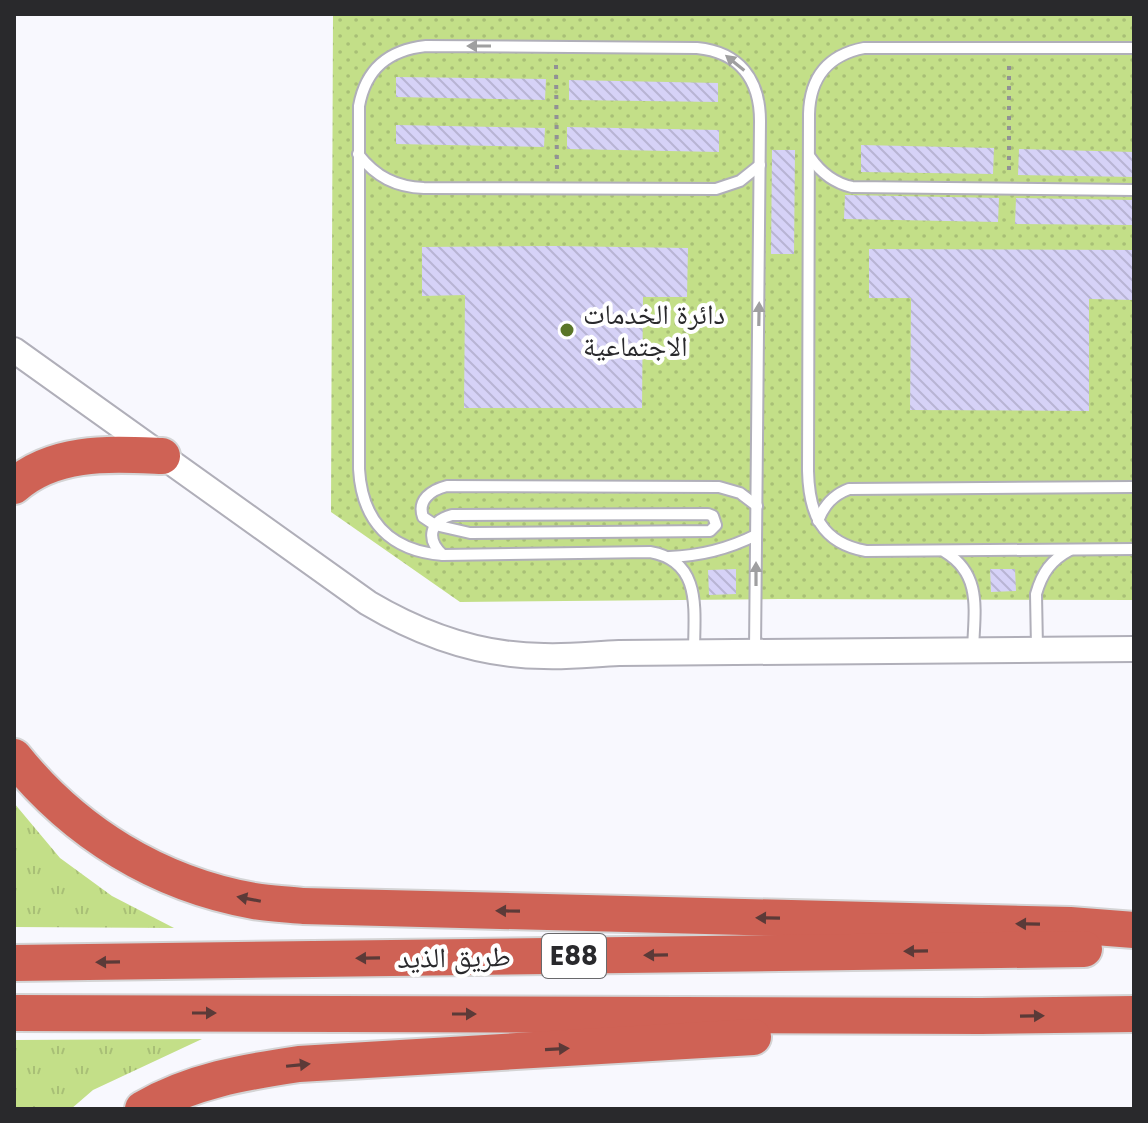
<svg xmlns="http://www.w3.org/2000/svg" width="1148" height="1123" viewBox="0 0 1148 1123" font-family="Poppins,'Noto Naskh Arabic',sans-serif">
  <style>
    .grass { fill: url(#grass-tufts) }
    .park { fill: url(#park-dots) }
    .building { fill: url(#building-back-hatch) }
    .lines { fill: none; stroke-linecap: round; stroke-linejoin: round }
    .service-casing { stroke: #b0afb9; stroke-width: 14 }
    .tertiary-casing { stroke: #b0afb9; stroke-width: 28 }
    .motorway-casing { stroke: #d4d4d5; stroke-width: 40 }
    .path { stroke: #919195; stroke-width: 4; stroke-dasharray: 4 6; stroke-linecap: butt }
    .service { stroke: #fff; stroke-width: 10 }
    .tertiary { stroke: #fff; stroke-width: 24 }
    .motorway { stroke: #cf6255; stroke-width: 36 }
    .oneway { fill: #9f9fa0 }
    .oneway2 { fill: #5b3a38 }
    .poi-dot { fill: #5a7528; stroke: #fff; stroke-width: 3 }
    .labels { text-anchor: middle; stroke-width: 8; stroke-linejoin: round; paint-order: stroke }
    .shield { fill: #fff; stroke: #69696b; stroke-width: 2 }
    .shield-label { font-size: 26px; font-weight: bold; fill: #29292c }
    .poi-label { font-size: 28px; fill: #29292c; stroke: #fff; text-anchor: start }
    .street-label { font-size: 28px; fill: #29292c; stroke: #fff }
  </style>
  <defs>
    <pattern id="grass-tufts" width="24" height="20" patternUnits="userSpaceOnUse" patternTransform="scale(2)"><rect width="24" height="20" fill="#c3df88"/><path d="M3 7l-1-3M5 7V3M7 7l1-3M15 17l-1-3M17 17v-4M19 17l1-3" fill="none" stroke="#a8bf76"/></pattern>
    <pattern id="park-dots" width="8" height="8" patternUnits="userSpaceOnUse" patternTransform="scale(2)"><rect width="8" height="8" fill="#c3df88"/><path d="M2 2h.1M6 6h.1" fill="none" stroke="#a8bf76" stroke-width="1.8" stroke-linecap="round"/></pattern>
    <pattern id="building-back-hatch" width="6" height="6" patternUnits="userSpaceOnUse" patternTransform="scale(2)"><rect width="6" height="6" fill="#d6d2f7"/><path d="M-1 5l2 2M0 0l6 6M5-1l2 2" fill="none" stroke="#b8b4d4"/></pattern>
  </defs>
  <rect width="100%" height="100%" fill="#f8f8fe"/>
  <g class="grass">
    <polygon points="14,803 60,858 112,896 174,928 14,927"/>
    <polygon points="202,1039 93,1090 71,1109 14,1109 14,1040"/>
  </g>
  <polygon class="park" points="333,14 1134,14 1134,600 779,599 460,602 331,512"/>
  <g class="building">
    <polygon points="396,77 546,79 545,100 396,97"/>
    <polygon points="569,80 718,83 718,102 569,100"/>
    <polygon points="396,125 545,128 544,147 396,144"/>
    <polygon points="567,127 719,130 719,152 567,149"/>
    <polygon points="861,145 994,148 993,174 861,172"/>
    <polygon points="1019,149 1134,152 1134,177 1018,175"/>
    <polygon points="772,150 795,150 794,254 771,254"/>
    <polygon points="845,195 999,198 998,222 844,219"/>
    <polygon points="1016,198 1134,200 1134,225 1015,224"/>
    <polygon points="556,246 688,248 687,297 643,297 642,408 464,408 465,295 422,296 422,247"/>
    <polygon points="869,249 1134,250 1134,300 1089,299 1089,411 910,410 911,298 869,298"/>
    <polygon points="736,569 736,594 709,595 708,570"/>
    <polygon points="990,569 1015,569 1016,591 991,592"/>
  </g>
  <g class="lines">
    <g class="service-casing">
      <g id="service">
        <path d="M1134,48H864C828,55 810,77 809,114L808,471C809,513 821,543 866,551L1134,549"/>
        <path d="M358,154C376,177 396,187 424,188L716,189L740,181L760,165"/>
        <path d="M810,157C821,173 834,183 852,187L1134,190"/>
        <path d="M818,521C824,505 833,495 849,489L1134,487"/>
        <path d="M945,552C983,575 974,612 973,651"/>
        <path d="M443,555C426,540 429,521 452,515L708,514L713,516L716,525L710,531L470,533L435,525L423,517C417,500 431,490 447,486L719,487L740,493L757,506"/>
        <path d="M669,557C701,556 728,549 756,535"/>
        <path d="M1037,648L1036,594C1042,573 1051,560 1070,550"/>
        <path d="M694,652C694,612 703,561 650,552L443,555C391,551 362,522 359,469V106C366,68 389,50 426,46L697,48C739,52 760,79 760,121L755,650"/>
      </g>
    </g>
    <g class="tertiary-casing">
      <path id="tertiary" d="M14,350L368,603C422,635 480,656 544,656C569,657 594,654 619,653L1134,649"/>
    </g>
    <g class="motorway-casing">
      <g id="motorway">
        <path d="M14,486C55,450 111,454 162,456"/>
        <path d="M14,757C75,833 158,884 254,901C270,904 287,904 303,906L1070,925L1134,930"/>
        <polyline points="14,963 1084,949"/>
        <polyline points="14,1013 981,1016 1134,1014"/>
        <path d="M143,1109C191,1081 245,1072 299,1064L753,1037"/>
      </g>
    </g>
    <g class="path">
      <polyline points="556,65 557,172"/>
      <polyline points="1009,66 1009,173"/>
    </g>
    <use href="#service" class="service"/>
    <use href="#tertiary" class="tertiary"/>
    <use href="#motorway" class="motorway"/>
  </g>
  <defs><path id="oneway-solid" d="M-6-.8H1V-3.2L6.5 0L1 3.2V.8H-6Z" transform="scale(2)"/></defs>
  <g class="oneway">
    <use href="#oneway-solid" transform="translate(479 46) rotate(-180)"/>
    <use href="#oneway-solid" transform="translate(735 63) rotate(-141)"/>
    <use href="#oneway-solid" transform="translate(759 314) rotate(-89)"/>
    <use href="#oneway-solid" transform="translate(756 574) rotate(-90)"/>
  </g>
  <g class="oneway2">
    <use href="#oneway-solid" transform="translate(249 899) rotate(-169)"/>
    <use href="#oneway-solid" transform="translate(508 911) rotate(-179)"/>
    <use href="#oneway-solid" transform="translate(768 918) rotate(-179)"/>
    <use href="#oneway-solid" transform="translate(1028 924) rotate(-179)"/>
    <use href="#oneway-solid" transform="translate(916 951) rotate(179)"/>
    <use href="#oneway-solid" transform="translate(656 955) rotate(179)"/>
    <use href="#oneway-solid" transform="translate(368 958) rotate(179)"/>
    <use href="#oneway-solid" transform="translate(108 962) rotate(179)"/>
    <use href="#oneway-solid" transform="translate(204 1013)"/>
    <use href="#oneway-solid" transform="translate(464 1014)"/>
    <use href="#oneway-solid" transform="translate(1032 1016) rotate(-1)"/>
    <use href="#oneway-solid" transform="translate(557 1049) rotate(-3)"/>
    <use href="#oneway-solid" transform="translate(298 1065) rotate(-6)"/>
  </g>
  <circle class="poi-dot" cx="567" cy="330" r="8"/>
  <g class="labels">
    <rect class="shield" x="542" y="934" width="64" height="44" rx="6"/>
    <g class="shield-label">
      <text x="574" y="965">E88</text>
    </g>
    <g class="poi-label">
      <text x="583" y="324">دائرة الخدمات<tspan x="583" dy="32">الاجتماعية</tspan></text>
    </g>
    <g class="street-label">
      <text transform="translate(454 957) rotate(-1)" y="10">طريق الذيد</text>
    </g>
  </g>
  <rect width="1148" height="1123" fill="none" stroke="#29292c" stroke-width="32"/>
</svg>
